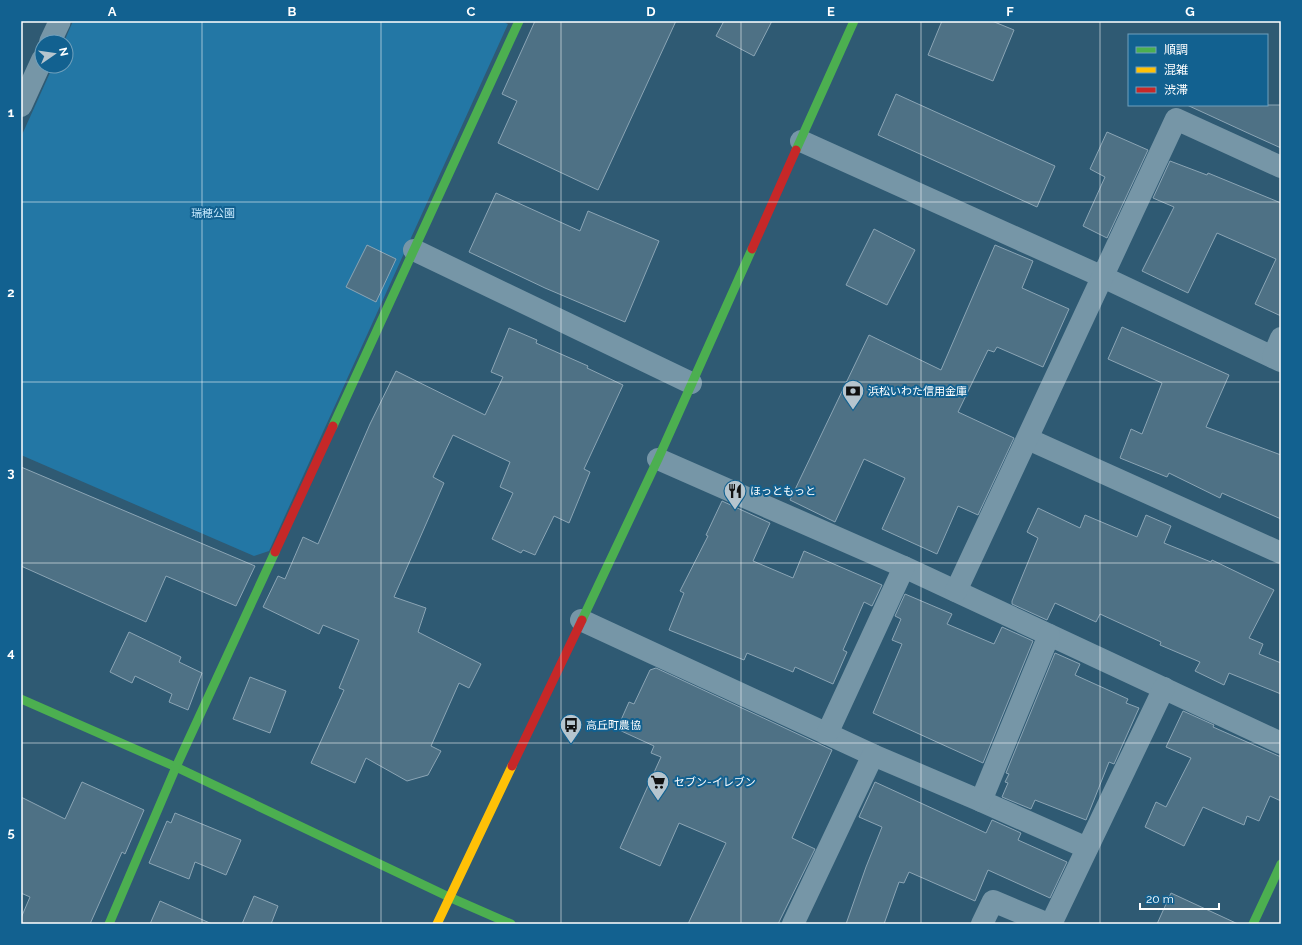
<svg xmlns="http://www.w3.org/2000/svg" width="1302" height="945" viewBox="0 0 1302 945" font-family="Raleway,'Noto Sans JP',sans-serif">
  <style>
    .green { fill: #2377a5 }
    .building { fill: #4e7185; stroke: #8ba5b5 }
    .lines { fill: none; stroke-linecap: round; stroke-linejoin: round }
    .street { stroke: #7696a7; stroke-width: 22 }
    .fast { stroke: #4caf50; stroke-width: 9 }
    .slow { stroke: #ffc107; stroke-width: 9 }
    .jam { stroke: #c62828; stroke-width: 9 }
    .grid { fill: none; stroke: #fff; stroke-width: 1; stroke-opacity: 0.55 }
    .labels { text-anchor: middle; stroke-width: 4; stroke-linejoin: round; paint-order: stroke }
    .park-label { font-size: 11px; fill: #c5e8fd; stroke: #126190 }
    .poi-label { font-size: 11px; fill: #fff; stroke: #126190; text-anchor: start }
    .neatline { fill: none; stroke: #fff; stroke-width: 1.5 }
    .grid-label { font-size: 13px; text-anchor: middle; font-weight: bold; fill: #fff }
  </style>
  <rect width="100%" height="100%" fill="#2f5a73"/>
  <polygon class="green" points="73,21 501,21 508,24 269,551 254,556 21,455 21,137 53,66 66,66 66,42 64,42"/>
  <g class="building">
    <polygon points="535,21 676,21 598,190 498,143 517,101 502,94"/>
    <polygon points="724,21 772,21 754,56 716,36"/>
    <polygon points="942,21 992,21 1014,30 993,81 928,55"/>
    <polygon points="896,94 1055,166 1037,207 878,135"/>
    <polygon points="1187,105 1281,105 1281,148 1250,134"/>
    <polygon points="1107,132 1148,150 1107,238 1083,226 1105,177 1090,169"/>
    <polygon points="1170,161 1207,175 1208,173 1281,203 1281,316 1255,304 1276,259 1217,233 1188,293 1142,271 1174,207 1153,198"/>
    <polygon points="496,193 580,231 588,211 659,241 625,322 545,288 469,252"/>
    <polygon points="874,229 915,250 887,305 846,285"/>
    <polygon points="367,245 396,259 376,302 346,287"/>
    <polygon points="995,245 1033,261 1022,288 1069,309 1043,367 997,347 994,352 988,350 958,412 1014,438 978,515 958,506 937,554 882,529 905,478 864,459 835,522 790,500 869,335 941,370"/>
    <polygon points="1122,327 1229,375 1206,427 1281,455 1281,519 1222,493 1220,498 1169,473 1167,477 1120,458 1131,429 1142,434 1162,383 1108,359"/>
    <polygon points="509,328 537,340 536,343 588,366 587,368 623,385 584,469 590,472 569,523 554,516 535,555 523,550 521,553 492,539 513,493 500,487 510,462 453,435 433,477 444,483 394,597 426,608 418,632 481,664 469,688 459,683 431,746 441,751 428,775 407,781 366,758 355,783 311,763 344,690 339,688 359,640 323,625 319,634 263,607 278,576 285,579 303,537 318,544 370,424 396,371 485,415 503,377 491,372"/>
    <polygon points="21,467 255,566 236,606 166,576 146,622 21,566"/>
    <polygon points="722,501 770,523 753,561 793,578 804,551 882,585 872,606 864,602 843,650 847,652 833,684 795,667 793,672 747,653 744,660 669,630 684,593 680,591 708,536 706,535"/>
    <polygon points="1038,508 1080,528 1085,515 1137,537 1146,515 1171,526 1164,543 1211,562 1212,560 1274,590 1249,638 1263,644 1259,654 1281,663 1281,694 1229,673 1224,685 1195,671 1200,662 1160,645 1161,642 1100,614 1096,622 1055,603 1047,620 1012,604 1012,601 1038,538 1027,532"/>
    <polygon points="905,594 952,614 947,624 994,644 1002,627 1033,641 983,763 873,713 902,644 892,640 901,619 895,616"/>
    <polygon points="129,632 181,657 179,662 202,673 188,710 169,702 172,694 135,676 132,683 110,672"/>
    <polygon points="1055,653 1080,664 1075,675 1128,699 1126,703 1139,708 1114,764 1109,762 1086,820 1035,800 1031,809 1002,797 1008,783 1005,782 1009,774 1006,773"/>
    <polygon points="656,668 832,750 792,838 815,849 778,924 688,924 726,843 679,823 660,866 620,848 661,757 651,753 654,746 617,729 629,702 634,704 650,670"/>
    <polygon points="250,677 286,691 270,733 233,719"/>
    <polygon points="1183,711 1214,725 1213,727 1281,757 1281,801 1270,796 1259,821 1247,816 1244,825 1203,807 1184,846 1145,827 1156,802 1166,807 1191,758 1166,747"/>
    <polygon points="82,782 144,810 125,854 122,852 90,924 21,924 21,918 30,897 21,893 21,797 65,819"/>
    <polygon points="875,782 986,833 992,820 1021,833 1018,840 1067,862 1050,898 988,870 975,901 909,872 904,883 899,882 884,924 846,924 866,867 882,827 859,817"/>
    <polygon points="175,813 241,840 226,875 195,862 189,879 149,863 167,821 171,823"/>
    <polygon points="1171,893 1238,924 1157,924"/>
    <polygon points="254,896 278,906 271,924 242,924"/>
    <polygon points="160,901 212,924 150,924"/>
  </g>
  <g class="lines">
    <g class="street">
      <polyline points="50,42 60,21"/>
      <polyline points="21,106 42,60"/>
      <polyline points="801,141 1103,277 1281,361"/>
      <polyline points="414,250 691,383"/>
      <polyline points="1273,357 1281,338"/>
      <polyline points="1028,439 1281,553"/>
      <polyline points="658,459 904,567 1281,743"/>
      <polyline points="956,591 1176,119 1281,167"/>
      <polyline points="581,620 873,755"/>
      <polyline points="827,734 904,567"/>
      <polyline points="981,801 1087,848"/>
      <polyline points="793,924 873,755 981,801 1049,635"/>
      <polyline points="982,924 993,901 1048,924"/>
      <polyline points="1051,924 1164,688"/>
    </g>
    <g class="fast">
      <polyline points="796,150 854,21"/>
      <polyline points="333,426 519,21"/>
      <polyline points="582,620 658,459 752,249"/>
      <polyline points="21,699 176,767 449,897 511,924"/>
      <polyline points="109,924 176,767 275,552"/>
      <polyline points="1253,924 1281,864"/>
    </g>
    <polyline class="slow" points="437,924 512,766"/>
    <g class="jam">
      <polyline points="752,249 796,150"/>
      <polyline points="275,552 333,426"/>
      <polyline points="512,766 582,620"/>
    </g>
  </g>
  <path class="grid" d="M202,21V924M381,21V924M561,21V924M741,21V924M921,21V924M1100,21V924M21,202H1281M21,382H1281M21,563H1281M21,743H1281"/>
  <defs>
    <g id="bank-pin" transform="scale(1.15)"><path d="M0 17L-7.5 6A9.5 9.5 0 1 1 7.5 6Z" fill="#b6c5ce" stroke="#126190"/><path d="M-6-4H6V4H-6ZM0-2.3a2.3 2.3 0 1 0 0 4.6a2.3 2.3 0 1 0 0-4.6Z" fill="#111"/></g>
    <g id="restaurant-pin" transform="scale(1.15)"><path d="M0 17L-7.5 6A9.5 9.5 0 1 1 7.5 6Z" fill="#b6c5ce" stroke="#126190"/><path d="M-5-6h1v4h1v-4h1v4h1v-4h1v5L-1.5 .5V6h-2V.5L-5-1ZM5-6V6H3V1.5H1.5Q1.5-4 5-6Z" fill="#111"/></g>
    <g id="bus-pin" transform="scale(1.15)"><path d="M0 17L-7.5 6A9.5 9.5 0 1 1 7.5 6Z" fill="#b6c5ce" stroke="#126190"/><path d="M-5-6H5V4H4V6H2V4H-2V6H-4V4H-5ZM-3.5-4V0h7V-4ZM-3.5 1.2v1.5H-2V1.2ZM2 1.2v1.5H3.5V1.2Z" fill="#111"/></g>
    <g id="supermarket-pin" transform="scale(1.15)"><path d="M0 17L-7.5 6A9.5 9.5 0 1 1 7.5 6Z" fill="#b6c5ce" stroke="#126190"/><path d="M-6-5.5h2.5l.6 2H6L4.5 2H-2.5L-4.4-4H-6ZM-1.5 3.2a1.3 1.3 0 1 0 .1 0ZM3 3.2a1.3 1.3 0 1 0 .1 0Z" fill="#111"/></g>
  </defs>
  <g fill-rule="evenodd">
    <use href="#bank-pin" x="853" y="391"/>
    <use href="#restaurant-pin" x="735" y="491"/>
    <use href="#bus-pin" x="571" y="725"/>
    <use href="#supermarket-pin" x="658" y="782"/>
  </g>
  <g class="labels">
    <g class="park-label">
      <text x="213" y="217">瑞穂公園</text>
    </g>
    <g class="poi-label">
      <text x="868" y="395">浜松いわた信用金庫</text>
      <text x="750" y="495">ほっともっと</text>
      <text x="586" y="729">高丘町農協</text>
      <text x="674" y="786">セブン-イレブン</text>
    </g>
  </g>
  <rect width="1302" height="945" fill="none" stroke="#126190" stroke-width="44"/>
  <rect x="1128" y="34" width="140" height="72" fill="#126190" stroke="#71a0bc"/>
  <rect x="1136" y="47" width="20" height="6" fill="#4caf50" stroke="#71a0bc"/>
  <text x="1164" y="54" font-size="12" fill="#ffffff">順調</text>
  <rect x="1136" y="67" width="20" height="6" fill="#ffc107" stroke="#71a0bc"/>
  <text x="1164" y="74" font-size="12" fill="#ffffff">混雑</text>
  <rect x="1136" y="87" width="20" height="6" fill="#c62828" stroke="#71a0bc"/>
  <text x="1164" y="94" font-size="12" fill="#ffffff">渋滞</text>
  <g transform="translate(54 54) rotate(77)"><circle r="19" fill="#126190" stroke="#71a0bc"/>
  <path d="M0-3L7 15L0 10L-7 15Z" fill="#b6c5ce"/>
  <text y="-6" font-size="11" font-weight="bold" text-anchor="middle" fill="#ffffff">N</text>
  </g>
  <path d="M1140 903v6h79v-6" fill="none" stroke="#ffffff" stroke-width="2"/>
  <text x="1146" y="903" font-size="12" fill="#ffffff" stroke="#126190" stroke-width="3" paint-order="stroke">20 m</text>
  <rect x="22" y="22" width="1258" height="901" class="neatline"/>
  <g class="grid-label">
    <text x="112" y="16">A</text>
    <text x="292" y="16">B</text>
    <text x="471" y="16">C</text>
    <text x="651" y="16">D</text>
    <text x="831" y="16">E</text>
    <text x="1010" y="16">F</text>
    <text x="1190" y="16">G</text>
    <text x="11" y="117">1</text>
    <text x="11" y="297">2</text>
    <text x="11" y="477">3</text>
    <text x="11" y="657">4</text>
    <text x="11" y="837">5</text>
  </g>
</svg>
